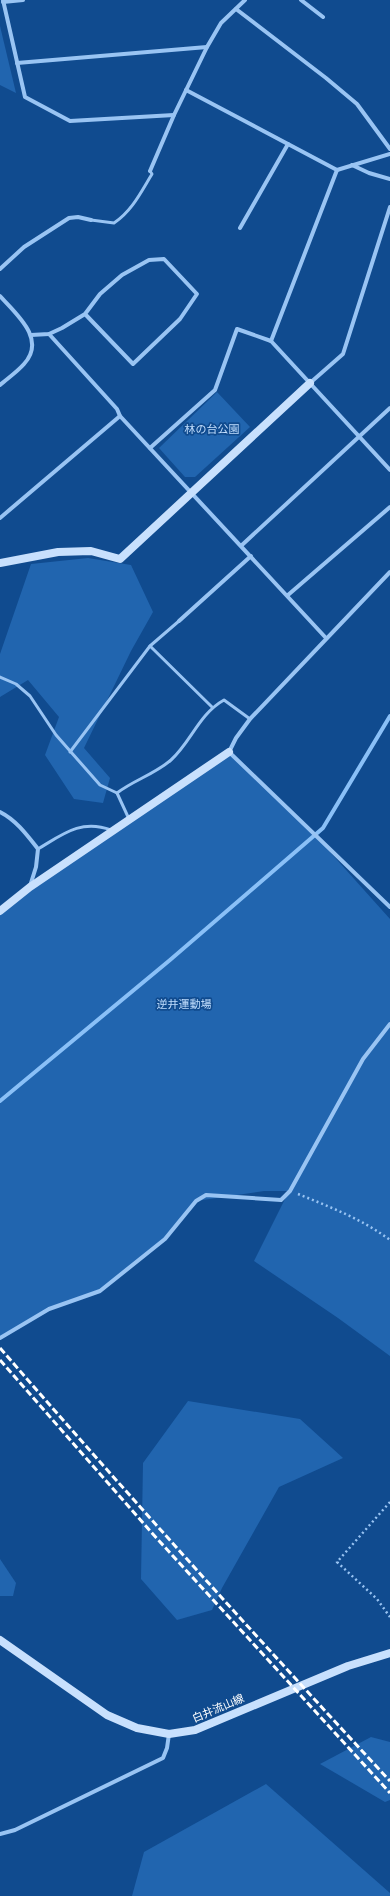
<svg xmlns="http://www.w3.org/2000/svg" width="390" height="1896" viewBox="0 0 390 1896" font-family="Manrope,'Noto Sans JP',sans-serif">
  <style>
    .green { fill: #2165af }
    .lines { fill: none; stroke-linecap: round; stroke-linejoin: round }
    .stream { stroke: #8ac0f7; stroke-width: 4 }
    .path { stroke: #99c4f3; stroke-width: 2.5; stroke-dasharray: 2 3; stroke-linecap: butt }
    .lane { stroke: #99c4f3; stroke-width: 3 }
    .street { stroke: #99c4f3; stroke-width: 4 }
    .secondary { stroke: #c8e0fd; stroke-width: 8 }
    .rail { stroke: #fff; stroke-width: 3; stroke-dasharray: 7 3; stroke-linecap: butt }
    .labels { text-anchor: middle; stroke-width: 3.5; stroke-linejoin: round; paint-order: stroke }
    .park-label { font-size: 11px; fill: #c1defe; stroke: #104b8f }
    .street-label { font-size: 11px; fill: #fff; stroke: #104b8f }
  </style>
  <rect width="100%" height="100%" fill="#104b8f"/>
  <g class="green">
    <polygon points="0,26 16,93 0,85"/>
    <polygon points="217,392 250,427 195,477 185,477 159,448"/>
    <polygon points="88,558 131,565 153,612 131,651 84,748 110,778 103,803 74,799 45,755 59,717 28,680 0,697 0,654 31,564"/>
    <polygon points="229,752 304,823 390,919 390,1356 338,1318 254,1261 289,1191 264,1191 196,1201 165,1239 100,1291 49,1309 0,1338 0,911"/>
    <polygon points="188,1401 300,1419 343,1458 279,1487 222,1588 212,1610 177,1620 141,1579 143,1463"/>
    <polygon points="0,1559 16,1583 13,1596 0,1596"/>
    <polygon points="371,1737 390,1742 390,1800 385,1802 320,1764"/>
    <polygon points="266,1784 390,1893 390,1896 132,1896 144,1852"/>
  </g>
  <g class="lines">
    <polyline class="stream" points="0,1101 170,960 323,828 390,716"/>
    <g class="path">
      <path d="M298,1194C330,1207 362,1219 390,1240"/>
      <polyline points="390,1502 337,1562 377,1599 390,1617"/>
    </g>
    <g class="lane">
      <path d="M91,220L114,223C132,211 141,192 152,174L150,171"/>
      <polyline points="150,646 212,707"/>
      <polyline points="0,677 16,684 30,696 56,735 100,785 117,793 129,819"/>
      <polyline points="70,752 150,646 179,621"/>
      <path d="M117,793C134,780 155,774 171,760C191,742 199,714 224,700L250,719"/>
      <path d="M38,849C63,834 81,819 111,830"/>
    </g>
    <g class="street">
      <polyline points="3,0 25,97 70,121 174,115"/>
      <polyline points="301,0 323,17"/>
      <polyline points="3,2 23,0"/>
      <polyline points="236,9 326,78 357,104 390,149"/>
      <polyline points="17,63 207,47"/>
      <polyline points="186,90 337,170 390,154"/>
      <polyline points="352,165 369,173 390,179"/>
      <polyline points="150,171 174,115 207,47 221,23 245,0"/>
      <polyline points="240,228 288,144"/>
      <polyline points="0,269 24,247 69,218 78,217 91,220"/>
      <path d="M0,296C16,314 47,339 24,364C17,372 8,378 0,385"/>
      <polyline points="49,334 117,409 120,416"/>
      <polyline points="31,335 49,334 62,328 85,314 100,294 122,275 149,260 164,259 197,294 180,319 133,364 85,314"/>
      <polyline points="271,341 337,170"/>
      <polyline points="310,383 343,354 390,207"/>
      <polyline points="150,448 215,390 237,329 271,341 390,470"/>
      <polyline points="0,518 120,416 326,638"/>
      <polyline points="242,545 390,408"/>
      <polyline points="390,572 250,719 236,738 229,752 390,907"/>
      <polyline points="288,595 390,507"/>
      <polyline points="179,621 251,556"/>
      <path d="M0,812C16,820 27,835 38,849L36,867L30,886"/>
      <polyline points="0,1338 49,1309 100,1291 165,1239 196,1201 206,1195 281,1200 290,1191 363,1059 390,1024"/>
      <polyline points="0,1834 15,1830 163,1758 167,1748 169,1734"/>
    </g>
    <g class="secondary">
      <polyline points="0,563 58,552 91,551 120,559 310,383"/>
      <polyline points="0,911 30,887 229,752"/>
      <polyline points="0,1640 107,1715 137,1728 169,1734 195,1730 348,1666 390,1653"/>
    </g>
    <g class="rail">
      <path d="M0,1348C128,1495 258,1639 390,1781"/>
      <polyline points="0,1360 151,1532 390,1793"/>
    </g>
  </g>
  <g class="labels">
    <g class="park-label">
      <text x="212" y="433">林の台公園</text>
      <text x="184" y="1008">逆井運動場</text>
    </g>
    <g class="street-label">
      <text transform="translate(218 1708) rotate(-23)" y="4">白井流山線</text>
    </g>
  </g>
</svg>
